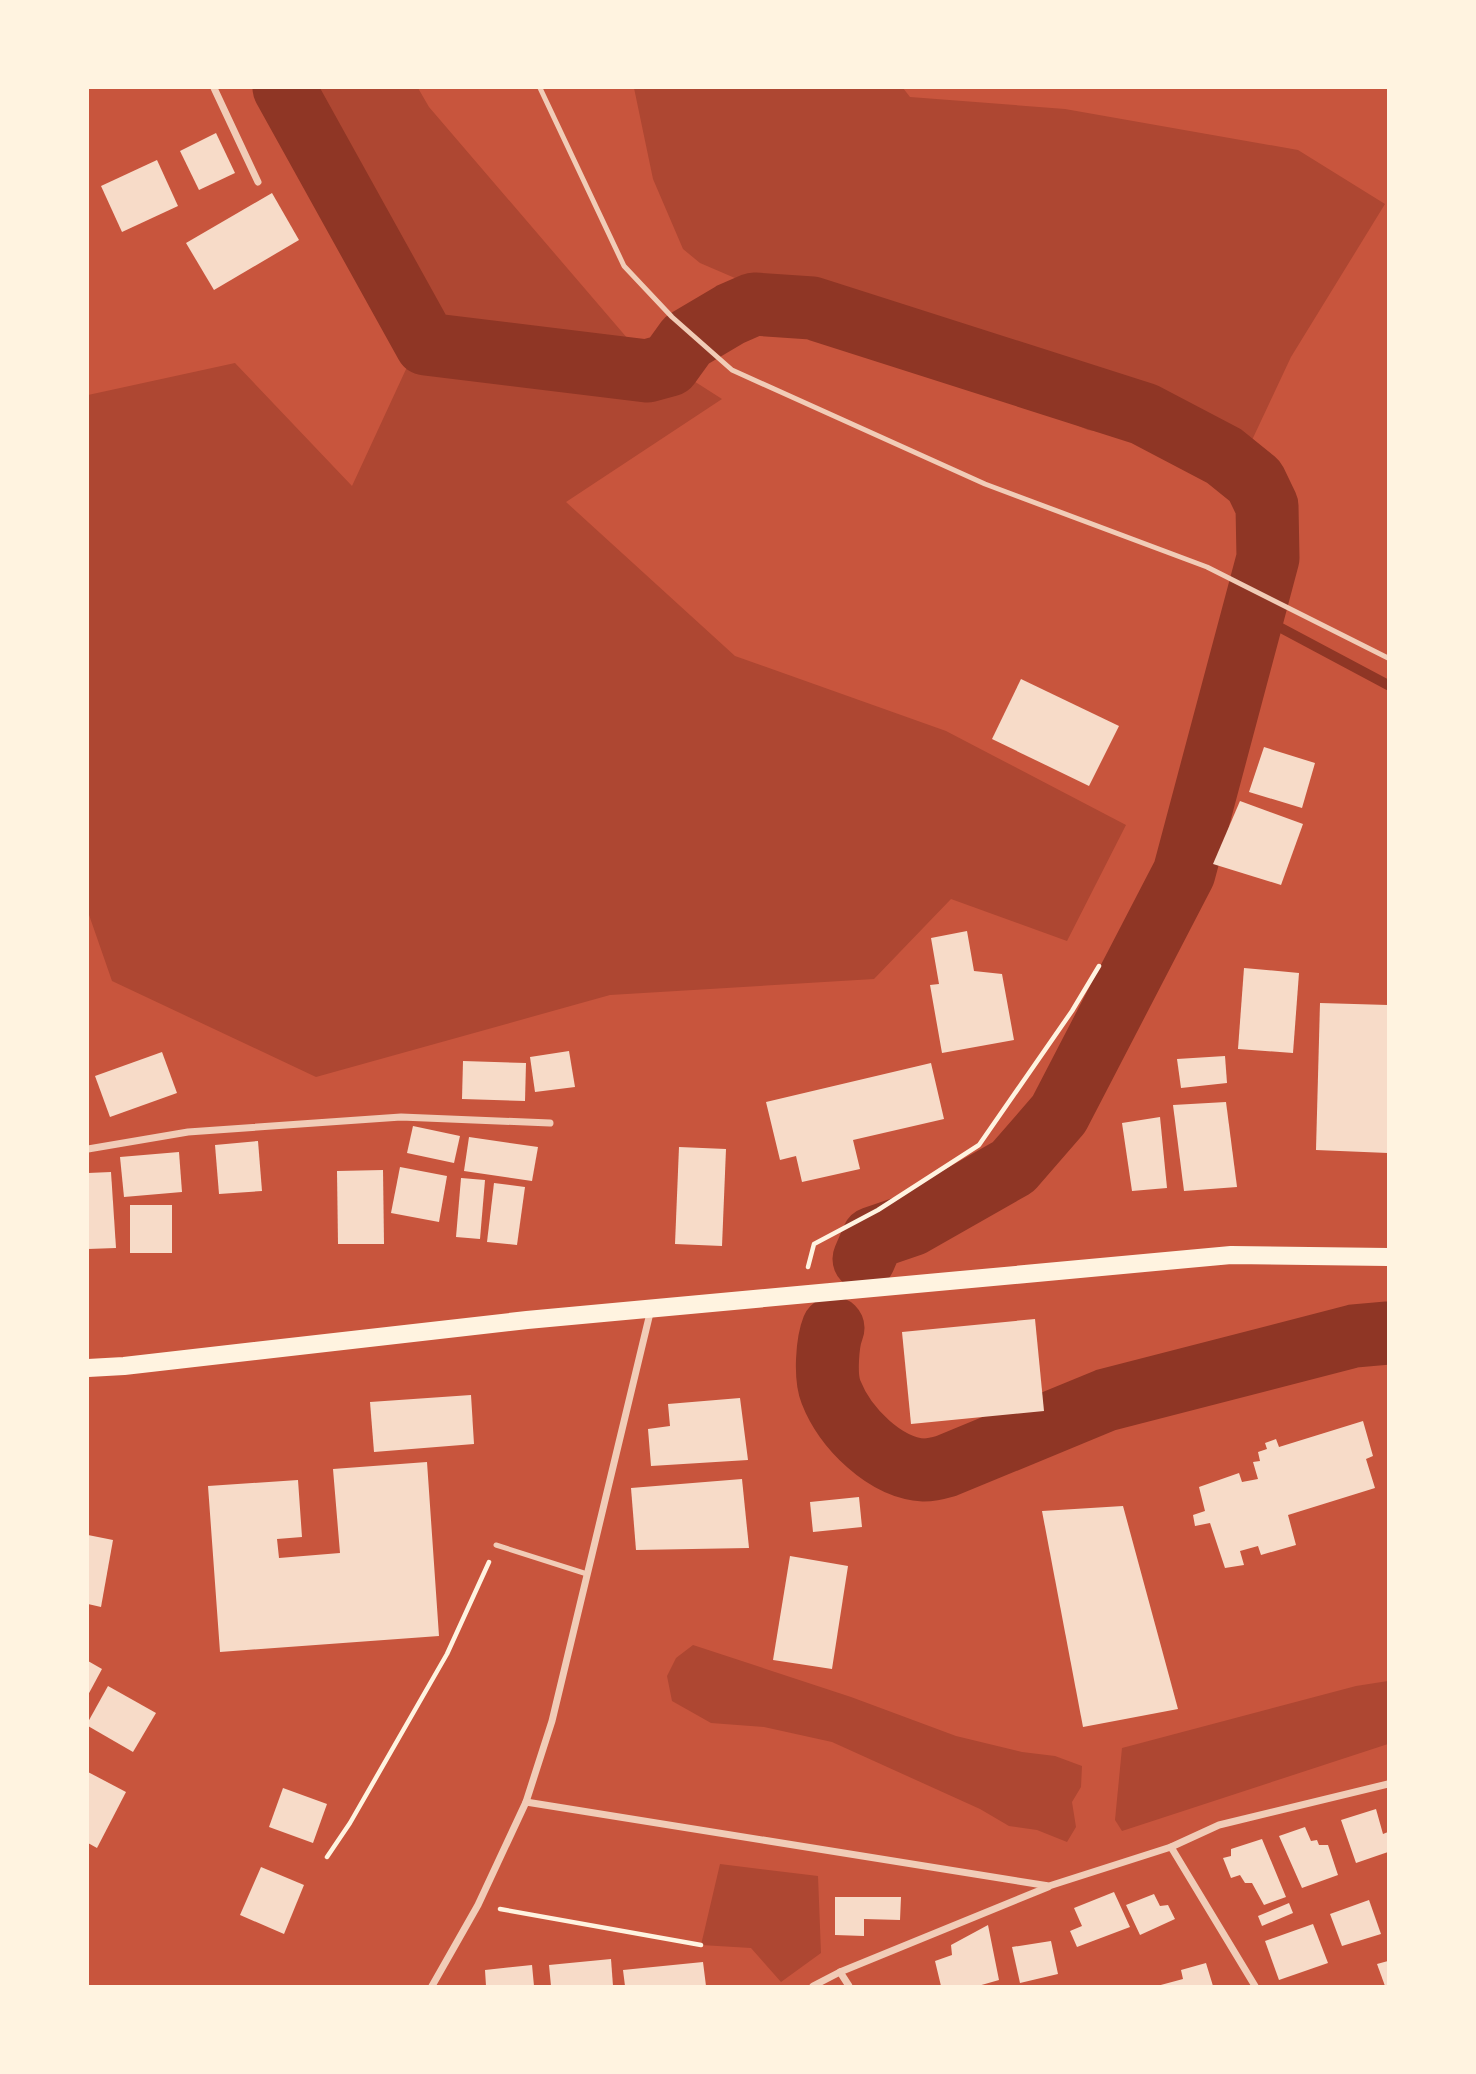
<svg xmlns="http://www.w3.org/2000/svg" width="1476" height="2074" viewBox="0 0 1476 2074" font-family="'Alegreya Sans',sans-serif">
  <style>
    .green { fill: #ae4732 }
    .lines { fill: none; stroke-linecap: round; stroke-linejoin: round }
    .stream { stroke: #8f3625; stroke-width: 10 }
    .river { stroke: #8f3625; stroke-width: 63 }
    .building { fill: #f7dbc8 }
    .path { stroke: #fff3e0; stroke-width: 4.5 }
    .service { stroke: #f1ccb7; stroke-width: 5 }
    .minor { stroke: #f1ccb7; stroke-width: 7 }
    .primary { stroke: #fff3e0; stroke-width: 18 }
  </style>
  <rect width="100%" height="100%" fill="#c8553d"/>
  <g class="green">
    <polygon points="309,88 418,88 429,107 628,339 722,399 566,502 735,656 946,731 1126,825 1067,941 951,899 874,979 610,995 316,1077 112,981 88,912 88,395 235,363 352,486 432,313"/>
    <polygon points="634,88 903,88 910,97 1065,109 1298,150 1385,204 1291,357 1245,455 1088,430 700,263 683,249 653,179"/>
    <polygon points="693,1645 851,1697 956,1736 1022,1752 1055,1756 1082,1766 1081,1787 1072,1802 1076,1827 1067,1842 1037,1830 1009,1826 980,1809 832,1742 764,1727 711,1723 672,1701 667,1676 676,1658"/>
    <polygon points="1388,1681 1388,1744 1122,1831 1115,1820 1122,1748 1356,1686"/>
    <polygon points="720,1864 818,1876 821,1953 781,1982 751,1948 701,1945"/>
  </g>
  <g class="lines">
    <polyline class="stream" points="1253,613 1388,685"/>
    <g class="river">
      <polyline points="284,88 426,344 647,371 669,365 687,340 731,314 754,304 812,308 1144,414 1224,456 1255,481 1267,506 1268,558 1184,873 1059,1114 1013,1167 911,1225 873,1238 864,1259"/>
      <path d="M833,1328C827,1343 825,1377 831,1392C845,1428 885,1468 924,1470C931,1470 939,1468 946,1466L1106,1400L1354,1336L1388,1333"/>
    </g>
  </g>
  <g class="building">
    <polygon points="216,133 235,173 199,190 180,151"/>
    <polygon points="157,160 178,206 122,232 101,186"/>
    <polygon points="272,193 299,240 214,290 186,243"/>
    <polygon points="1021,679 1119,726 1089,786 992,739"/>
    <polygon points="1264,747 1315,763 1302,808 1249,792"/>
    <polygon points="1240,801 1303,824 1281,885 1213,864"/>
    <polygon points="967,931 974,971 1002,974 1014,1040 942,1053 930,985 939,984 931,938"/>
    <polygon points="1244,968 1299,973 1293,1053 1238,1049"/>
    <polygon points="1320,1003 1388,1005 1388,1153 1316,1150"/>
    <polygon points="569,1051 575,1087 535,1092 530,1057"/>
    <polygon points="162,1052 177,1093 110,1117 95,1076"/>
    <polygon points="1225,1056 1227,1083 1181,1088 1177,1059"/>
    <polygon points="463,1061 526,1063 525,1101 462,1099"/>
    <polygon points="931,1063 944,1119 853,1140 860,1169 802,1182 796,1156 780,1160 766,1102"/>
    <polygon points="1226,1102 1237,1187 1184,1191 1173,1105"/>
    <polygon points="1160,1117 1167,1188 1132,1191 1122,1123"/>
    <polygon points="413,1126 460,1136 454,1163 407,1153"/>
    <polygon points="469,1137 538,1147 532,1181 464,1171"/>
    <polygon points="258,1141 262,1191 219,1194 215,1145"/>
    <polygon points="679,1147 726,1149 722,1246 675,1244"/>
    <polygon points="179,1152 182,1192 124,1197 120,1157"/>
    <polygon points="400,1167 447,1176 439,1222 391,1213"/>
    <polygon points="383,1170 384,1244 338,1244 337,1171"/>
    <polygon points="111,1172 116,1248 88,1249 88,1173"/>
    <polygon points="461,1178 485,1180 480,1239 456,1237"/>
    <polygon points="494,1183 525,1187 517,1245 487,1242"/>
    <rect x="130" y="1205" width="42" height="48"/>
    <polygon points="1035,1319 1044,1411 911,1424 902,1332"/>
    <polygon points="471,1395 474,1444 374,1452 370,1402"/>
    <polygon points="740,1398 748,1460 651,1466 648,1429 670,1426 668,1404"/>
    <polygon points="1363,1421 1373,1456 1366,1459 1375,1488 1288,1515 1296,1545 1261,1555 1258,1546 1240,1551 1244,1565 1225,1568 1210,1523 1195,1526 1193,1515 1205,1511 1199,1487 1239,1473 1242,1482 1258,1479 1253,1462 1260,1461 1258,1452 1267,1449 1265,1443 1276,1439 1279,1447"/>
    <polygon points="427,1462 439,1636 220,1652 208,1486 298,1480 302,1537 277,1539 279,1558 340,1553 333,1469"/>
    <polygon points="742,1479 749,1548 636,1550 631,1488"/>
    <polygon points="859,1497 862,1527 813,1532 810,1502"/>
    <polygon points="1123,1506 1178,1709 1083,1727 1042,1511"/>
    <polygon points="88,1535 113,1540 101,1607 88,1604"/>
    <polygon points="790,1556 848,1566 832,1669 773,1660"/>
    <polygon points="88,1661 102,1669 88,1695"/>
    <polygon points="108,1686 156,1713 133,1752 88,1726 88,1722"/>
    <polygon points="88,1772 126,1792 97,1848 88,1843"/>
    <polygon points="283,1788 327,1804 313,1843 269,1827"/>
    <polygon points="1376,1809 1383,1834 1388,1832 1388,1852 1356,1863 1341,1820"/>
    <polygon points="1305,1827 1311,1841 1317,1840 1319,1845 1328,1845 1338,1875 1302,1888 1279,1836"/>
    <polygon points="1262,1839 1286,1897 1264,1905 1252,1883 1245,1883 1240,1875 1231,1878 1223,1858 1231,1856 1231,1849"/>
    <polygon points="261,1867 304,1885 284,1934 240,1915"/>
    <polygon points="1114,1892 1130,1927 1077,1947 1070,1931 1082,1926 1074,1908"/>
    <polygon points="1154,1894 1160,1906 1168,1905 1175,1919 1140,1935 1126,1905"/>
    <polygon points="835,1897 901,1897 900,1920 864,1919 864,1936 835,1935"/>
    <polygon points="1369,1900 1381,1934 1342,1946 1330,1914"/>
    <polygon points="1289,1903 1293,1913 1262,1926 1258,1916"/>
    <polygon points="1313,1924 1328,1963 1279,1980 1265,1941"/>
    <polygon points="988,1925 999,1980 978,1986 941,1986 935,1961 952,1955 951,1945"/>
    <polygon points="1051,1941 1058,1974 1020,1983 1012,1947"/>
    <polygon points="611,1959 613,1986 551,1986 549,1965"/>
    <polygon points="1388,1961 1388,1985 1385,1986 1377,1964"/>
    <polygon points="703,1962 706,1986 625,1986 623,1970"/>
    <polygon points="1206,1963 1213,1986 1157,1986 1183,1979 1181,1970"/>
    <polygon points="532,1965 534,1986 486,1986 485,1970"/>
  </g>
  <g class="lines">
    <g class="path">
      <polyline points="808,1267 814,1244 878,1210 979,1145 1072,1011 1099,966"/>
      <polyline points="327,1857 350,1823 447,1654 489,1562"/>
      <polyline points="500,1909 701,1945"/>
    </g>
    <g class="service">
      <polyline points="540,88 624,266 672,317 732,370 985,484 1207,567 1388,658"/>
      <polyline points="496,1545 587,1574"/>
    </g>
    <g class="minor">
      <polyline points="214,88 258,182"/>
      <polyline points="88,1149 188,1132 401,1117 550,1123"/>
      <polyline points="526,1802 1049,1886 1171,1847 1255,1986"/>
      <polyline points="1171,1847 1219,1825 1388,1784"/>
      <polyline points="840,1972 849,1986"/>
      <polyline points="432,1986 478,1905 526,1802 552,1721 651,1309"/>
      <polyline points="813,1986 840,1972 1048,1887"/>
    </g>
    <polyline class="primary" points="88,1368 124,1366 527,1320 1231,1255 1388,1257"/>
  </g>
  <rect width="1476" height="2074" fill="none" stroke="#fff3e0" stroke-width="178"/>
</svg>
